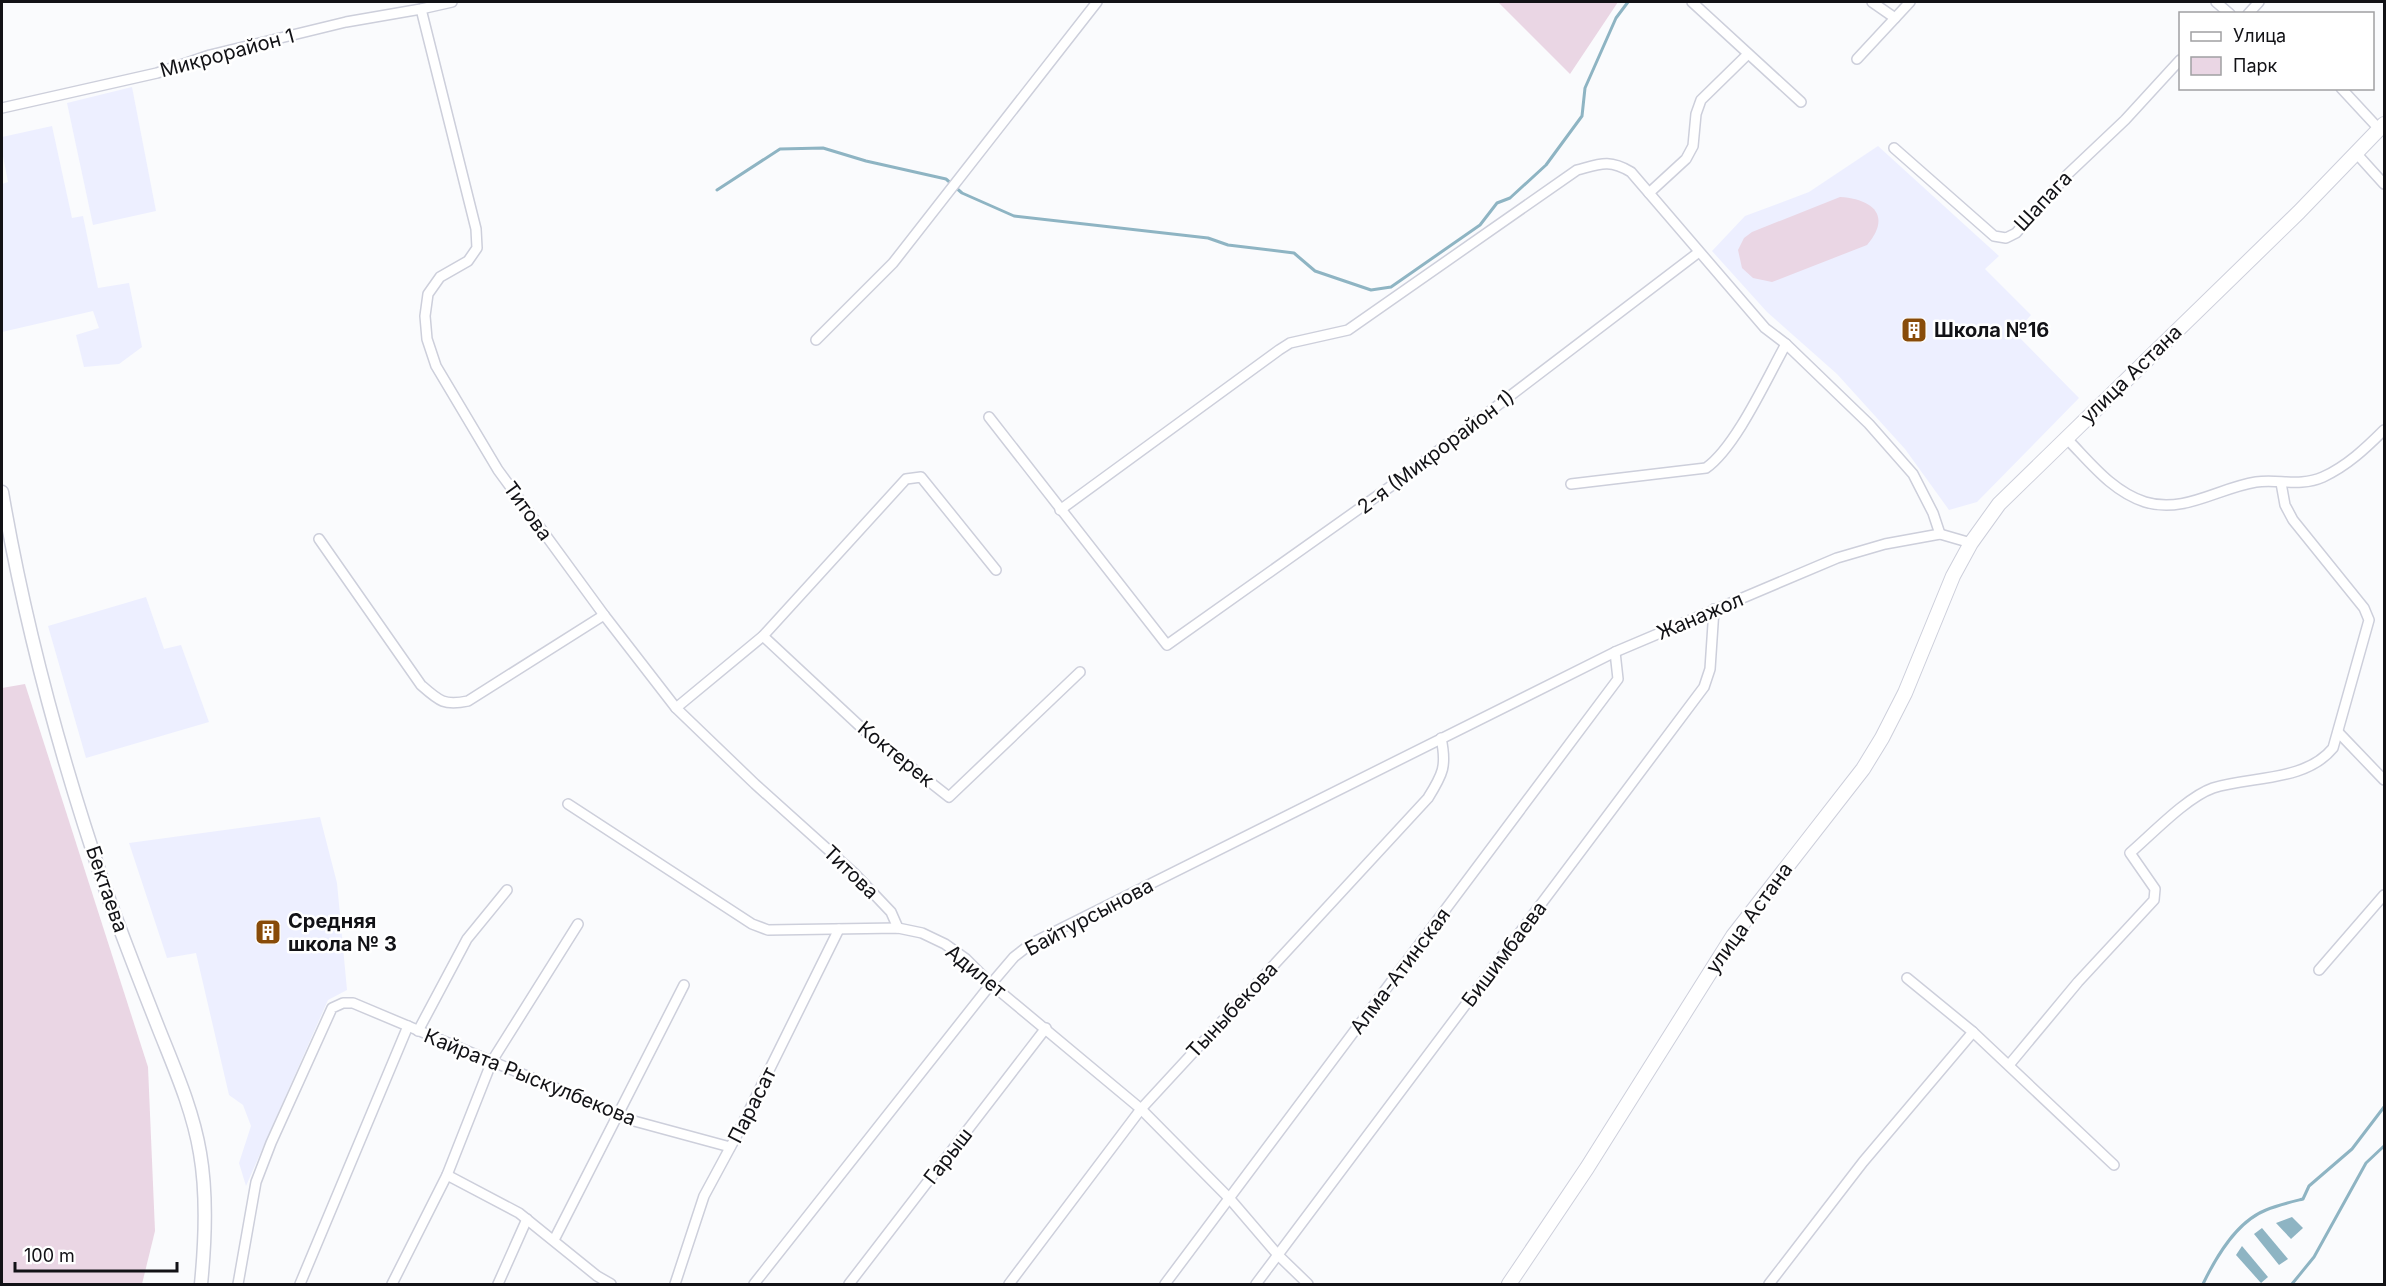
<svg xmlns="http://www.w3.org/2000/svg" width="2386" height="1286" viewBox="0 0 2386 1286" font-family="Inter,sans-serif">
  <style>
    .built { fill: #edefff }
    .green { fill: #ead6e4 }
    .water { fill: #8eb4c3 }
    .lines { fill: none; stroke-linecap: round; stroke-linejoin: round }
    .stream { stroke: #8eb4c3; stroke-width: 3 }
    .minor-casing { stroke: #cdcfdb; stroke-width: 12 }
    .tertiary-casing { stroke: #cdcfdb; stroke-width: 15 }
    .secondary-casing { stroke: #cdcfdb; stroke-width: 16 }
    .minor { stroke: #fff; stroke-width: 9 }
    .tertiary { stroke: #fff; stroke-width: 12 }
    .secondary { stroke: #fff; stroke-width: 14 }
    .labels { text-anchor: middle; stroke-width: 5; stroke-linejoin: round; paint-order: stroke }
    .street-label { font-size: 20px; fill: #121216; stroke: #fff }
    .poi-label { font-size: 20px; font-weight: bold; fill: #121216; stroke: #fff; text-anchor: start }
  </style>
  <rect width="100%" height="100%" fill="#fafbfd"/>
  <g class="built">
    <polygon points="132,87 156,211 93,225 67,103"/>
    <polygon points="52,126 72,218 83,216 98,288 129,283 142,347 119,364 84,367 76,335 99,328 93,311 2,332 2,184 8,182 2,151 2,137"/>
    <polygon points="1878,146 1999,256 1985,269 2031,315 2015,333 2079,398 1977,502 1949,510 1905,449 1837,374 1767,312 1712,251 1745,216 1809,192"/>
    <polygon points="146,597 164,649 181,645 209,722 86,758 48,626"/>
    <polygon points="320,817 337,883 347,990 328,1000 246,1186 239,1163 251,1126 243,1105 229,1095 196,953 167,958 129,843"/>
  </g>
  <g class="green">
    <polygon points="1498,2 1618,2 1570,74"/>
    <path d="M1840,197C1873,199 1892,216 1867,245L1772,282L1753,278L1742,268L1738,250L1744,238L1752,232Z"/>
    <polygon points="25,684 148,1067 155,1231 142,1284 2,1284 2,688"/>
  </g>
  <g class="water">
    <polygon points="2292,1217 2303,1228 2291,1239 2276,1223"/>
    <polygon points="2262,1228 2288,1259 2279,1265 2254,1234"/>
    <polygon points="2242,1246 2268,1277 2261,1283 2236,1255"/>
  </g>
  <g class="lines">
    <g class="stream">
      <polyline points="717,190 780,149 823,148 866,161 946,179 962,193 1014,216 1208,238 1228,245 1294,253 1315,271 1371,290 1391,287 1480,225 1497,203 1510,198 1546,165 1582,116 1585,88 1616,18 1628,2"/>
      <path d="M2203,1284C2216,1257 2236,1222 2266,1210C2278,1205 2291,1202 2303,1199L2309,1186L2352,1149L2384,1107"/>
      <polyline points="2292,1284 2314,1257 2366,1163 2384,1146"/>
    </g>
    <g class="minor-casing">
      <g id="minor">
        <polyline points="1692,2 1801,102"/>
        <polyline points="1872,2 1895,18"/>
        <polyline points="2216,2 2230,14"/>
        <polyline points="421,9 476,229 477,248 468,261 440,277 428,294 425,316 427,339 436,366 498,470 604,615 676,708 755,784 854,873 891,912 898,928"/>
        <polyline points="2248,14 2259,2"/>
        <polyline points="1857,59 1910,2"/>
        <polyline points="2341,88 2379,129"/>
        <polyline points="2,108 157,73 210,55 346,22 421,9 452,2"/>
        <polyline points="1894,148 1994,236 2006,238 2016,233 2069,173 2125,120 2180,60"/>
        <polyline points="2356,153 2384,184"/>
        <polyline points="1649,193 1686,159 1693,146 1696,114 1701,100 1748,54"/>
        <polyline points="816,340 893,263 1097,2"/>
        <polyline points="989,417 1167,645 1401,479 1699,252"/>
        <path d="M2071,443C2093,466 2114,492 2145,502C2184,514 2218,488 2256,482C2279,479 2300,487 2323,477C2347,466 2366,448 2384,430"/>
        <path d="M1571,484L1706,468C1736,447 1767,378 1786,344"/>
        <path d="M1060,510L1279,350L1290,343L1348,330L1577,170C1600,164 1609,159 1631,172L1765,328L1786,344L1869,424L1913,474L1933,513L1940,534"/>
        <path d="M319,539L421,685C439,701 444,706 468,701L604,615"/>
        <polyline points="763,636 865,731 949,797 1080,672"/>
        <polyline points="676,708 763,636 906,479 921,477 996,570"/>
        <polyline points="2338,732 2384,780"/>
        <polyline points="568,804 752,924 768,930 898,928 922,933 945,944 966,959 991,984 1141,1109 1230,1199 1278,1255 1308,1284"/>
        <polyline points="2319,970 2384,895"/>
        <polyline points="1907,978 1973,1032 2114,1165"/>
        <polyline points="418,1031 467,939 507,890"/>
        <path d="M2009,1065L2078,982L2154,900L2155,889L2130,853C2152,834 2187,797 2213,788C2251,776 2305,782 2333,748L2369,620L2364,608L2293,520L2285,505L2281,483"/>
        <polyline points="447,1175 519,1213 597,1276 611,1284"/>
        <polyline points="554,1240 684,985"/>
        <polyline points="238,1284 256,1182 271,1143 332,1008 343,1003 353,1003 634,1121 730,1147"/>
        <polyline points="300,1284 408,1026"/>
        <polyline points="392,1284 447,1175 492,1061 578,924"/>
        <polyline points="498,1284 527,1219"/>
        <polyline points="675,1284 704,1196 738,1133 839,929"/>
        <polyline points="754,1284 991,984 1014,957 1032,943 1615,652 1837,558 1885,544 1940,534 1971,543"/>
        <polyline points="849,1284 1046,1028"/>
        <path d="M1009,1284L1141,1109L1428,798C1443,774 1447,766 1441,738"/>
        <polyline points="1165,1284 1618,679 1615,652"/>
        <polyline points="1256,1284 1704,687 1710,669 1714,609"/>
        <polyline points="1769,1284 1863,1162 1973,1032"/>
      </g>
    </g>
    <g class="tertiary-casing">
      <path id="tertiary" d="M2,492C25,626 61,759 105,888C122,936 141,984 160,1032C176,1072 193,1111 200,1153C207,1193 205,1244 201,1284"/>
    </g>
    <g class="secondary-casing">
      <polyline id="secondary" points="1509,1284 1587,1168 1733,936 1863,769 1882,738 1905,693 1953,576 1971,543 1999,504 2299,212 2384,124"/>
    </g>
    <use href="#minor" class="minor"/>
    <use href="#tertiary" class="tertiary"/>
    <use href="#secondary" class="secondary"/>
  </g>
  <defs>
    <g id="building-square" transform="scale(1.35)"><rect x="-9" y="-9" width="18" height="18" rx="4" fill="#884b09" stroke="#fff"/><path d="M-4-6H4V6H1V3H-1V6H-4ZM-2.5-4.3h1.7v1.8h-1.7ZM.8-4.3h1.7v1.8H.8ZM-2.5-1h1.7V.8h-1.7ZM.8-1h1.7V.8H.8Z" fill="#fff"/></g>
  </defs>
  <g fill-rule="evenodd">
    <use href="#building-square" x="1914" y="330"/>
    <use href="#building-square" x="268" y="932"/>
  </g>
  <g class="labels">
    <g class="street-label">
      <text transform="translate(227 53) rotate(-15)" y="7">Микрорайон 1</text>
      <text transform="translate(2043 201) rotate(-47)" y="7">Шапага</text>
      <text transform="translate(2131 374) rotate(-44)" y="7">улица Астана</text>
      <text transform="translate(1436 452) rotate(-37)" y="7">2-я (Микрорайон 1)</text>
      <text transform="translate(528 511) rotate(54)" y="7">Титова</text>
      <text transform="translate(1700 616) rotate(-23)" y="7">Жанажол</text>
      <text transform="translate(896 754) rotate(39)" y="7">Коктерек</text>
      <text transform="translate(851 872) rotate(44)" y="7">Титова</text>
      <text transform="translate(107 889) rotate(71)" y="7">Бектаева</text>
      <text transform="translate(1089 917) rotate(-28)" y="7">Байтурсынова</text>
      <text transform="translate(1749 918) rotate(-54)" y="7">улица Астана</text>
      <text transform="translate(1504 954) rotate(-53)" y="7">Бишимбаева</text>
      <text transform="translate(976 971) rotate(39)" y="7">Адилет</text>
      <text transform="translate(1400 971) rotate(-53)" y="7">Алма-Атинская</text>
      <text transform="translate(1232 1010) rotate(-47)" y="7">Тыныбекова</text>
      <text transform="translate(530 1077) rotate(22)" y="7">Кайрата Рыскулбекова</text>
      <text transform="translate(752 1105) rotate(-63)" y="7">Парасат</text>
      <text transform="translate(948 1156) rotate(-52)" y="7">Гарыш</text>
    </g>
    <g class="poi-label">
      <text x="1934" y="337">Школа №16</text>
      <text x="288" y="928">Средняя<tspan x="288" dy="23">школа № 3</tspan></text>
    </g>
  </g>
  <rect width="2386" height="1286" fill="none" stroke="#121216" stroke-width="6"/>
  <rect x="2179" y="12" width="195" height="78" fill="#ffffff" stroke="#a0a0a2" stroke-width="1.5"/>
  <rect x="2191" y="32" width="30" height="9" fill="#ffffff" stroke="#a0a0a2" stroke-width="1.5"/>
  <text x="2233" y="42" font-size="18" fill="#121216">Улица</text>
  <rect x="2191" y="57" width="30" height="18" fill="#ead6e4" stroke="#a0a0a2" stroke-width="1.5"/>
  <text x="2233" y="72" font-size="18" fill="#121216">Парк</text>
  <path d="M15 1262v9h162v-9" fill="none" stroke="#121216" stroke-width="3"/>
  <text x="24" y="1262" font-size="18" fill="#121216" stroke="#ffffff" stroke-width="4.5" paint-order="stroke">100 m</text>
</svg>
